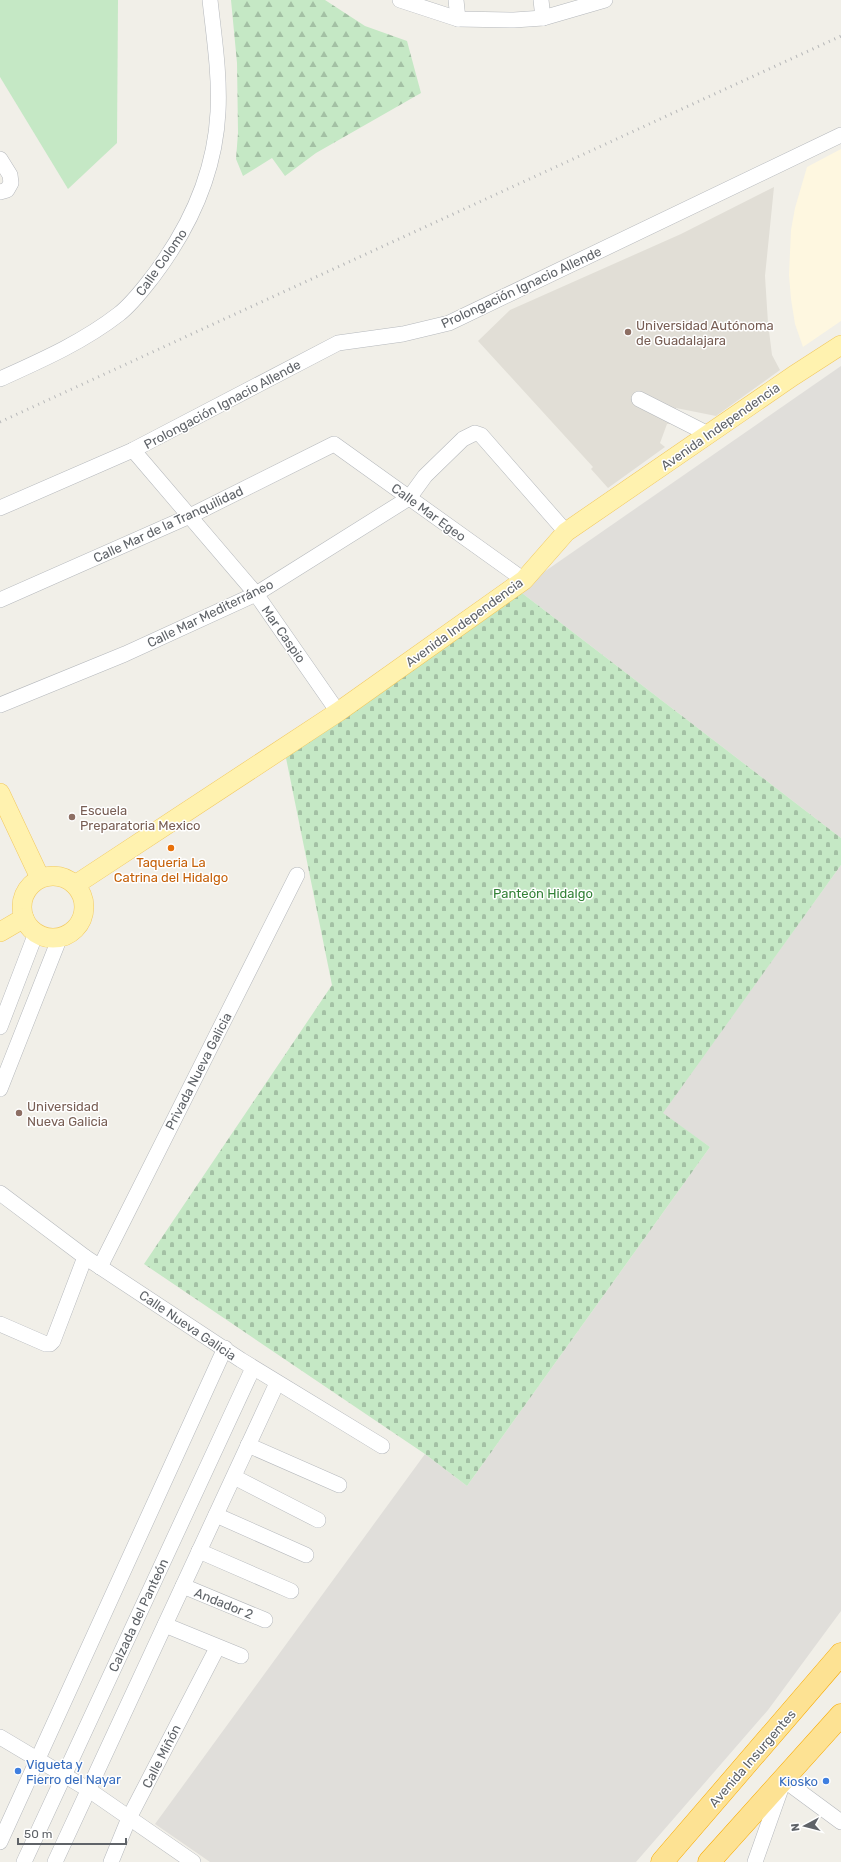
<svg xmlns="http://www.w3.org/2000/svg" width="841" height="1862" viewBox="0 0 841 1862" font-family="Rubik,sans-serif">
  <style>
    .commercial { fill: #fef7e0 }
    .industrial { fill: #e0deda }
    .education { fill: #e1ded6 }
    .green { fill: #c5e8c5 }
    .forest { fill: url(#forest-firs) }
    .cemetery { fill: url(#cemetery-stones) }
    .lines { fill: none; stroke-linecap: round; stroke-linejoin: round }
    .minor-casing { stroke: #b5b8bc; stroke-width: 16 }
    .major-casing { stroke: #f2c960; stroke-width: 20 }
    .highway-casing { stroke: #f9ab00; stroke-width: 23 }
    .minor { stroke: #fff; stroke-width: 15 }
    .major { stroke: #fff2af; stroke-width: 19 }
    .highway { stroke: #fde293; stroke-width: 22 }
    .rail { stroke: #b6b7b8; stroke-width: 3; stroke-dasharray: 1 5; stroke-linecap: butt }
    .education-dot { fill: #8d6e63; stroke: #fff; stroke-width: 1.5 }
    .food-dot { fill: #e8710a; stroke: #fff; stroke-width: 1.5 }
    .shop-dot { fill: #3f7fe0; stroke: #fff; stroke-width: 1.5 }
    .labels { text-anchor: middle; stroke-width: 3; stroke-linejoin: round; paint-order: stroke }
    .street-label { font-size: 13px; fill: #5f6368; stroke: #fff }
    .education-label { font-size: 13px; fill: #785e54; stroke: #fff; text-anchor: start }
    .food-label { font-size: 13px; fill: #c56008; stroke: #fff }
    .park-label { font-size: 13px; fill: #348238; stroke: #fff }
    .shop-label { font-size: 13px; fill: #366cbe; stroke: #fff; text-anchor: start }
  </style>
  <defs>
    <pattern id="forest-firs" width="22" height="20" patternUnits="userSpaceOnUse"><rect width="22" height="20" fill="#c5e8c5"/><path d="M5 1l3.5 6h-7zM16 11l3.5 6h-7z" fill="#a3c0a4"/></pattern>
    <pattern id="cemetery-stones" width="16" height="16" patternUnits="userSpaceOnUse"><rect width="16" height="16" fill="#c5e8c5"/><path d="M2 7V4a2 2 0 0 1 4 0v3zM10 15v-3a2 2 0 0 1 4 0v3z" fill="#a3c0a4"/></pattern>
  </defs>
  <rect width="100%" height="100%" fill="#f1efe8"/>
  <polygon class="commercial" points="841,149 841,321 803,347 795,324 791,299 789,275 791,230 795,208 807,167"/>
  <g class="industrial">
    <polygon points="841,366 841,838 518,590"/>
    <polygon points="841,865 841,1611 768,1710 636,1862 210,1862 155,1824 425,1454 467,1486 710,1147 662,1113"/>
  </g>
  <polygon class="education" points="774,187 765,276 768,323 772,355 780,370 716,416 676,408 671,424 667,424 660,443 665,447 608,488 591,469 593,467 478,341 510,310 681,234"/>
  <polygon class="green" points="0,0 118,0 117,143 68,189 0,77"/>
  <polygon class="forest" points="231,0 325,0 365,26 407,41 421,93 316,153 285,176 272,158 243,176 236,159 238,133 237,63"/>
  <polygon class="cemetery" points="518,590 841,838 841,865 663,1113 710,1147 467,1486 425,1454 144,1264 332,985 286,758"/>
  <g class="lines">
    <g class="minor-casing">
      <g id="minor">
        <polyline points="400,0 458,19 514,20 543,18 605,0"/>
        <polyline points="456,0 458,19"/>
        <polyline points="541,0 543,18"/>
        <polyline points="0,159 10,175 11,183 7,190 0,192"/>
        <path d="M0,379C42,360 83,342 119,314C133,303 143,289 154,275C190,227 215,173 218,112C220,75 214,37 210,0"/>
        <polyline points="639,399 708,434"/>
        <polyline points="133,450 256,594 338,712"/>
        <polyline points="0,508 133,450 338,343 403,334 449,323 841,135"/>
        <polyline points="0,600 190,516 334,444 524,580"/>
        <polyline points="0,705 125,654 256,594 409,498 425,476 463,439 475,433 481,435 566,532"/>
        <polyline points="0,1027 36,933"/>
        <polyline points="0,1089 60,937"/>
        <polyline points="0,1193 85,1257 241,1360 382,1446"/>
        <polyline points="100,1267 297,875"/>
        <polyline points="0,1324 46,1344 50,1344 53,1341 85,1257"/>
        <polyline points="248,1445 339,1485"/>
        <polyline points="234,1477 318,1520"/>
        <polyline points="216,1515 306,1555"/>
        <polyline points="199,1551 291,1591"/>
        <polyline points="183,1586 265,1620"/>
        <polyline points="165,1625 241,1656"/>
        <polyline points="0,1737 89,1790 193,1862"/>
        <polyline points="0,1842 225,1348"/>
        <polyline points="24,1862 253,1368"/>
        <polyline points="55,1862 277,1383"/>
        <polyline points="111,1862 129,1818 215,1652"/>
        <polyline points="755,1862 784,1780 841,1822"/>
      </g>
    </g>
    <g class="major-casing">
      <g id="major">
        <polyline points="0,793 40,878"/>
        <circle cx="53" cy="907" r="31"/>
        <polyline points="75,885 338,712 524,580 566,532 793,376 841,345"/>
        <polyline points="0,932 24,918"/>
      </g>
    </g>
    <g class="highway-casing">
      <g id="highway">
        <polyline points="662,1862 841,1654"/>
        <polyline points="709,1862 841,1715"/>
      </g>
    </g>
    <use href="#minor" class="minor"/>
    <use href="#major" class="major"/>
    <use href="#highway" class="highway"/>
    <polyline class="rail" points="0,422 841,36"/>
  </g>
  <g class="education-dot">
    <circle cx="628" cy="332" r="4"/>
    <circle cx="72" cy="817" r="4"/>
    <circle cx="19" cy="1113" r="4"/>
  </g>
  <circle class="food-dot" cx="171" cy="848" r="4"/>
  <g class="shop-dot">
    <circle cx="18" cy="1771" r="4"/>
    <circle cx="826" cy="1781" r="4"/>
  </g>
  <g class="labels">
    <g class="street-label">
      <text transform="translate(161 262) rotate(-55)" y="5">Calle Colomo</text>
      <text transform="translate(521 287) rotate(-25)" y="5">Prolongación Ignacio Allende</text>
      <text transform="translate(222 404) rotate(-28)" y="5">Prolongación Ignacio Allende</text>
      <text transform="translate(720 426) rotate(-35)" y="5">Avenida Independencia</text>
      <text transform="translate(429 512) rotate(36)" y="5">Calle Mar Egeo</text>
      <text transform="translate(168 524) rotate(-25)" y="5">Calle Mar de la Tranquilidad</text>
      <text transform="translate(210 613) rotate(-26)" y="5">Calle Mar Mediterráneo</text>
      <text transform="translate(464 622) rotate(-36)" y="5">Avenida Independencia</text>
      <text transform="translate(284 634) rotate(55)" y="5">Mar Caspio</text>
      <text transform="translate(198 1071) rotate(-63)" y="5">Privada Nueva Galicia</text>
      <text transform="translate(188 1325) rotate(34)" y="5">Calle Nueva Galicia</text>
      <text transform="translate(224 1603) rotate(22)" y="5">Andador 2</text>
      <text transform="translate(138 1615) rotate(-65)" y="5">Calzada del Panteón</text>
      <text transform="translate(161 1756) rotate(-63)" y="5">Calle Miñón</text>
      <text transform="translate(752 1758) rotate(-49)" y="5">Avenida Insurgentes</text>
    </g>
    <g class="education-label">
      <text x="636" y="330">Universidad Autónoma<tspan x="636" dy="15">de Guadalajara</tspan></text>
      <text x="80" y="815">Escuela<tspan x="80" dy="15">Preparatoria Mexico</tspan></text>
      <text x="27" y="1111">Universidad<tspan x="27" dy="15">Nueva Galicia</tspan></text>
    </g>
    <g class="food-label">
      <text x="171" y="867">Taqueria La<tspan x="171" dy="15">Catrina del Hidalgo</tspan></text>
    </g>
    <g class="park-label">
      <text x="543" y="898">Panteón Hidalgo</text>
    </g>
    <g class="shop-label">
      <text x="26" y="1769">Vigueta y<tspan x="26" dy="15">Fierro del Nayar</tspan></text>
      <text x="818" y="1786" text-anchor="end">Kiosko</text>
    </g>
  </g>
  <g transform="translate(805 1826) rotate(263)" stroke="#ffffff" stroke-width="3" paint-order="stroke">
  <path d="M0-3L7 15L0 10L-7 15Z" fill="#5f6368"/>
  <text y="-6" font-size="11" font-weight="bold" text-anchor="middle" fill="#5f6368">N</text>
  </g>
  <path d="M18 1838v6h108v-6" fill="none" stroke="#5f6368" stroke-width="2"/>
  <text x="24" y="1838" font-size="12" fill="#5f6368" stroke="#ffffff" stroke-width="3" paint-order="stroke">50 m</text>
</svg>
